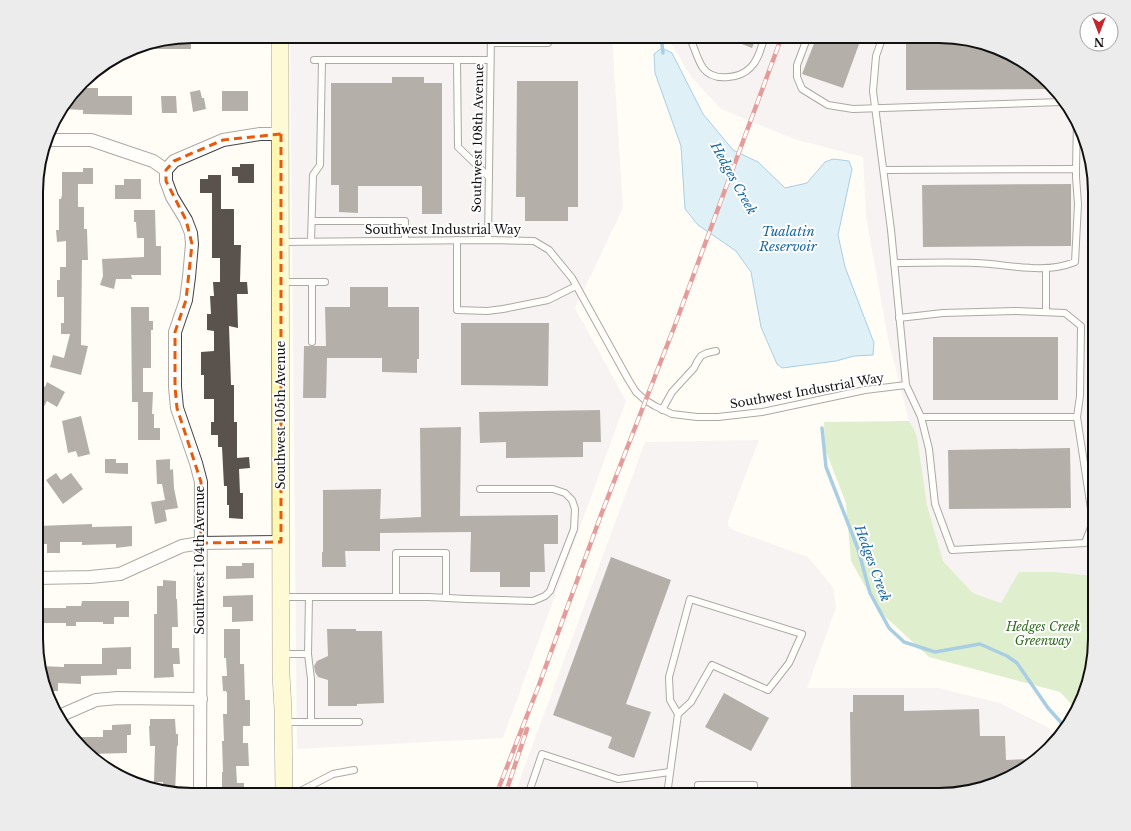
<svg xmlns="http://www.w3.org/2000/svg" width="1131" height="831" viewBox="0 0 1131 831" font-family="'Libre Baskerville',serif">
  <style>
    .industrial { fill: #eee6ef }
    .forest { fill: #b9dc9c }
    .water { fill: #b9e0f7; stroke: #3f96cf }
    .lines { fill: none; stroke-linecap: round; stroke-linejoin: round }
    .stream { stroke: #3f96cf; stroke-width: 3.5 }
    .building { fill: #5a524d }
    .lane-casing { stroke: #444; stroke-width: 8 }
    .street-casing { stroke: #444; stroke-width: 14 }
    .secondary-casing { stroke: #333; stroke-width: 18 }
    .lane { stroke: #fff; stroke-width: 6 }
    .street { stroke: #fff; stroke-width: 12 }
    .secondary { stroke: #fff6b0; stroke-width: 17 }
    .rail-casing { stroke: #c4262e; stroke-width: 4.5 }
    .rail { stroke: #fff; stroke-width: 3; stroke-dasharray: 9; stroke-linecap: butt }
    .marked { fill: none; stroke: #e8590c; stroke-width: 3; stroke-dasharray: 8 5; stroke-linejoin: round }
    .labels { text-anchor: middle; stroke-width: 4; stroke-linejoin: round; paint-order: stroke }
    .street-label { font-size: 12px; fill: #111; stroke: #fff }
    .park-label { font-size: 12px; font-style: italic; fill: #2f6b1f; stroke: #fff }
    .water-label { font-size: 13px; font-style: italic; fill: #1768a6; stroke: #fff }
    .rim { fill: none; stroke: #111; stroke-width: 2 }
  </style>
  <rect width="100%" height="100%" fill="#fffdf5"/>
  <g class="industrial">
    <polygon points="290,36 612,36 623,208 575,308 626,401 503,738 297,749"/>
    <polygon points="667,36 949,36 998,48 1034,68 1079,123 1095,182 1095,576 1055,572 1001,603 973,593 943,561 927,505 914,429 909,421 888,339 866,217 863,157 794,139 721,109 692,78"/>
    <polygon points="759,440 728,521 728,526 733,530 808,557 833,587 836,608 807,688 938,688 1000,703 1049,728 1056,739 1008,779 939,795 515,795 524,768 645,442"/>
  </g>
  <polygon class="forest" points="909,421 914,429 917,437 927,505 943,561 973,593 1001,603 1019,572 1055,572 1095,576 1095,649 1087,689 1076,709 1060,692 929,657 879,611 851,561 846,503 825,449 824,422"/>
  <polygon class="water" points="662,48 672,53 703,114 733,150 758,162 785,188 807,183 825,162 833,159 849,161 852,169 838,235 845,267 874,343 873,355 854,356 836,361 782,368 777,364 761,327 751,272 736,251 698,225 685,209 681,146 655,73 654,54"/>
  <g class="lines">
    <g class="stream">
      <polyline points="661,36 663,53"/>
      <polyline points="822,428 826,467 858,549 870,593 889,628 904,642 935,652 980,644 1007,656 1017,663 1048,708 1066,728"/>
    </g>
  </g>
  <g class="building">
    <polygon points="191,36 191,49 148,49 147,45"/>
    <polygon points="722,36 757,36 752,48"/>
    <polygon points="817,36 862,36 843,88 802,74"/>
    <polygon points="906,36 949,36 998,48 1034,68 1051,89 906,90"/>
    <polygon points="392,77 424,77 424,83 442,83 442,214 422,214 422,186 358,186 358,213 339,212 339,185 331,185 331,83 392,83"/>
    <polygon points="517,81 578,81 578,207 568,207 568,221 525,221 525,197 516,197"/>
    <polygon points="79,88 98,88 98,96 132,96 132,115 83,114 83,110 63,109"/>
    <polygon points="200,90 202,98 204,98 206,109 193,112 190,92"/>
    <rect x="222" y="91" width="26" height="20"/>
    <polygon points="161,96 176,96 177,113 162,113"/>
    <polygon points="240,164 254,164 254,183 238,183 238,176 232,176 232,167 240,167"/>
    <polygon points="83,168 93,168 93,184 78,184 78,207 84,207 84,229 87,229 88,260 82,260 81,345 88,346 81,375 50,367 53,355 64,358 70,334 61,334 61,323 64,323 64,297 57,297 57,280 60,280 60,267 66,267 66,241 57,242 56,230 59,230 59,199 61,199 62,195 62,172 83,172"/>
    <polygon points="208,175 221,175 221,209 234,209 234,245 241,245 240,282 247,282 248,294 237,294 238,328 229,326 231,385 234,385 234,422 237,422 237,458 249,457 250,468 239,469 240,493 243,493 243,519 229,518 229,505 227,505 227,486 224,486 222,447 218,447 218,435 211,435 211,422 214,422 214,399 204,399 204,375 201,375 201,352 214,351 214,331 207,330 207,314 211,314 210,296 214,296 213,282 220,282 220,258 212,258 212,193 200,193 200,179 208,179"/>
    <polygon points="124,179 141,179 141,199 115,199 115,185 124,185"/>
    <polygon points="1071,184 1071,246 923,247 922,185"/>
    <polygon points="134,210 155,210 156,246 161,246 161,275 131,275 132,279 116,279 114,289 100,285 103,276 102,259 144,257 144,238 137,238 136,222 134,222"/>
    <polygon points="350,287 388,287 388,307 419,307 419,359 417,359 417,373 382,372 382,358 327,358 326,398 303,398 304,346 326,346 325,307 350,307"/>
    <polygon points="131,307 149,307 149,321 153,321 153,330 151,330 151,368 143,368 143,392 153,392 152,414 154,414 154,428 160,428 160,440 138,440 138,402 132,402"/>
    <polygon points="461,323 549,323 548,386 461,385"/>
    <rect x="933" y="337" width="125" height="63"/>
    <polygon points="47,382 65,392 57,407 47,401 37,419 37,392 41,385 45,387"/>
    <polygon points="600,410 601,442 583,442 583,457 506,458 506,442 480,443 479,412"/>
    <polygon points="81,416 90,454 78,457 76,451 68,453 62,421"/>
    <polygon points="461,427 460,516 558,515 558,544 544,544 545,572 530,572 530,587 500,587 500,572 470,572 471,532 380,533 380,551 345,551 346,567 322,567 322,552 323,552 323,490 381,489 380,519 421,517 420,428"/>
    <polygon points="1070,448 1071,508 949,509 948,450"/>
    <polygon points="105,459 116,459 116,463 128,463 128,474 105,473"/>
    <polygon points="170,459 170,470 173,469 174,488 178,508 165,510 167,521 155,524 151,502 165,500 162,484 157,484 156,460"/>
    <polygon points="56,473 61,480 71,473 83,489 63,504 46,480"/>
    <polygon points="92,524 92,527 132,526 132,546 116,548 116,544 82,545 82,542 60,542 60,553 47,553 47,544 37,544 37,526"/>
    <polygon points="611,557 671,580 626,704 651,712 634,758 608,748 612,737 553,715"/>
    <polygon points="242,563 254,563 254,578 226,579 226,566 242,566"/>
    <polygon points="163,580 176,581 176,599 177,599 178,627 172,627 172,648 179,648 180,664 173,664 174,677 154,678 154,614 157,614 157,586 163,586"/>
    <polygon points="253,595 253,621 232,622 232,607 223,607 223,596"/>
    <polygon points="82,601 129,601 129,617 114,617 114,624 103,624 103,622 76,622 76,626 66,626 66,623 37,623 37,608 66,608 66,606 81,606"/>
    <polygon points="224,629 240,629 240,664 244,664 245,700 250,700 250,726 243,726 243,743 248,743 249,766 236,766 237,783 244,783 244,795 226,795 226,788 222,788 222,772 223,772 222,741 224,741 223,714 227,714 227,693 226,691 223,691 222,676 227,676 226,658 224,658"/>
    <polygon points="327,629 356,629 356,631 382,631 384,703 357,704 357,706 328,706 328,680 318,677 315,672 314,666 317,661 328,656"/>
    <polygon points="131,647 131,669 117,669 117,675 81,676 81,684 58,683 58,691 48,691 40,666 64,667 64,664 102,664 102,648"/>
    <polygon points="724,693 769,718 751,751 705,727"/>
    <polygon points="853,695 904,695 904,711 979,709 980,736 1005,736 1006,760 1032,759 1008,779 939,795 851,795 850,712 853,712"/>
    <polygon points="150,719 175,719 176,734 178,734 178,746 177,746 175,793 163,791 163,782 154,782 155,746 150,746 149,726 150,726"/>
    <polygon points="131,724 131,735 127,735 127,753 89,754 75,737 103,737 103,730 112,730 112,725"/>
  </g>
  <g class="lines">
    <g class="lane-casing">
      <g id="lane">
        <path d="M689,36C694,46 697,59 703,68C713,82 740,79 751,67C759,59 761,47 765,36"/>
        <polyline points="808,36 797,65 797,77 802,89 828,105 853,109 1062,102"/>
        <polyline points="491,43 548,43 548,36"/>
        <polyline points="314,60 490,60"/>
        <polyline points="457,60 458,147 489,177"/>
        <polyline points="1076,169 1077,120"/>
        <path d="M884,170L1076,169V177L1078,204L1075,262C1042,275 1009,264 975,263C948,262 921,263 894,263"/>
        <polyline points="312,221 405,221 405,240"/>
        <polyline points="457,240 457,310 487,311 503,309 548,300 576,286"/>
        <polyline points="488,240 491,36"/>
        <polyline points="311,241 313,175 320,165 322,60"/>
        <polyline points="281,242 488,240 534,241 549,250 572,278 628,379 636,392 645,400 655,406 672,414 697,417 718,417 762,412 865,390 906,385 891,230 873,91 876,56 883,36"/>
        <polyline points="1046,268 1046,312"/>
        <polyline points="281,282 325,282"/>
        <polyline points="312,282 312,342"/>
        <polyline points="899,318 943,313 1015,311 1065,313 1081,326 1080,396 1077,417"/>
        <polyline points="906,385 921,417 929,449 935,504 952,550 1085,543 1093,522 1077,417 921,417"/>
        <polyline points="662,410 672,392 694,368 697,362 701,356 707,353 716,351"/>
        <polyline points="283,597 428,597 467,599 533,601 545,596 550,591 574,529 575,509 572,500 565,493 553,489 480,489"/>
        <polyline points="309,597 308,654 311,679 311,722"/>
        <polyline points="396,597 396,553 446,553 446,598"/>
        <polyline points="283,654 308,654"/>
        <polyline points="285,722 359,722"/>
        <polyline points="293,795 333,774 354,770"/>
        <polyline points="528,795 542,754 618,779 670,772"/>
        <polyline points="667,795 678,714 691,702 712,665 768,690 789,663 802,634 690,599 669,677 670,700 678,714"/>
        <polyline points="698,795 698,785 754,785 754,795"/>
      </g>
    </g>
    <g class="street-casing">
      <g id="street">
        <polyline points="47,140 91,140 153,161 166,170 174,161 223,140 260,134 281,134"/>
        <polyline points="166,170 166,181 172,197 186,220 191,233 192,244 189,277 186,300 175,332 175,387 177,408 196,463 201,482 200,795"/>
        <polyline points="37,578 90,577 120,574 182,546 201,543 281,542"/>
        <polyline points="57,717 96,700 118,698 201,699"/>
      </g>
    </g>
    <g class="secondary-casing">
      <polyline id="secondary" points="280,36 281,675 283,709 284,795"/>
    </g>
    <use href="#lane" class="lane"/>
    <use href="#street" class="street"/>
    <use href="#secondary" class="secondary"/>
    <g class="rail-casing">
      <g id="rail">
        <polyline points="496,795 539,685 601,515 675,325 782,36"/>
        <polyline points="505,795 527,729"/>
      </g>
    </g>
    <use href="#rail" class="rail"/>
  </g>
  <path d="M0 0H1131V831H0ZM281,134V542L201,543V482L177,408L175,387V332L186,300L192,244L186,220L166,181V170L174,161L223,140Z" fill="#fffdf5" fill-opacity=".55" fill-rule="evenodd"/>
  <path class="marked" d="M281,134V542L201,543V482L177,408L175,387V332L186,300L192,244L186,220L166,181V170L174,161L223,140Z"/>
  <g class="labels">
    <g class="street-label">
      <text transform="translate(478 138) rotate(-89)" y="4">Southwest 108th Avenue</text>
      <text x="443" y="234">Southwest Industrial Way</text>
      <text transform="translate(807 391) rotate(-10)" y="4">Southwest Industrial Way</text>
      <text transform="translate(281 415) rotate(-90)" y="4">Southwest 105th Avenue</text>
      <text transform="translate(200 560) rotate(-90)" y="4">Southwest 104th Avenue</text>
    </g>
    <g class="park-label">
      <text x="1043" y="631">Hedges Creek<tspan x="1043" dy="14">Greenway</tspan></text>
    </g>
    <g class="water-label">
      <text transform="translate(734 178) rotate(61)" y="5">Hedges Creek</text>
      <text x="788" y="236">Tualatin<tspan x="788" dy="15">Reservoir</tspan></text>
      <text transform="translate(873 563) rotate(70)" y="5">Hedges Creek</text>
    </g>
  </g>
  <path d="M0 0H1131V831H0ZM192 43H939A149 149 0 0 1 1088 192V639A149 149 0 0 1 939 788H192A149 149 0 0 1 43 639V192A149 149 0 0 1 192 43Z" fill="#ececec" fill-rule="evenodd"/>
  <path class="rim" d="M192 43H939A149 149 0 0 1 1088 192V639A149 149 0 0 1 939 788H192A149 149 0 0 1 43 639V192A149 149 0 0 1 192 43Z"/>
  <g transform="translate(1099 32) rotate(180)"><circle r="19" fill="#ffffff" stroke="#a0a0a0"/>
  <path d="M0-3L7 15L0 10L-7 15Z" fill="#c4262e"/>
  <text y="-6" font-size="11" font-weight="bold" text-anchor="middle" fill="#111111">N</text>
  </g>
</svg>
